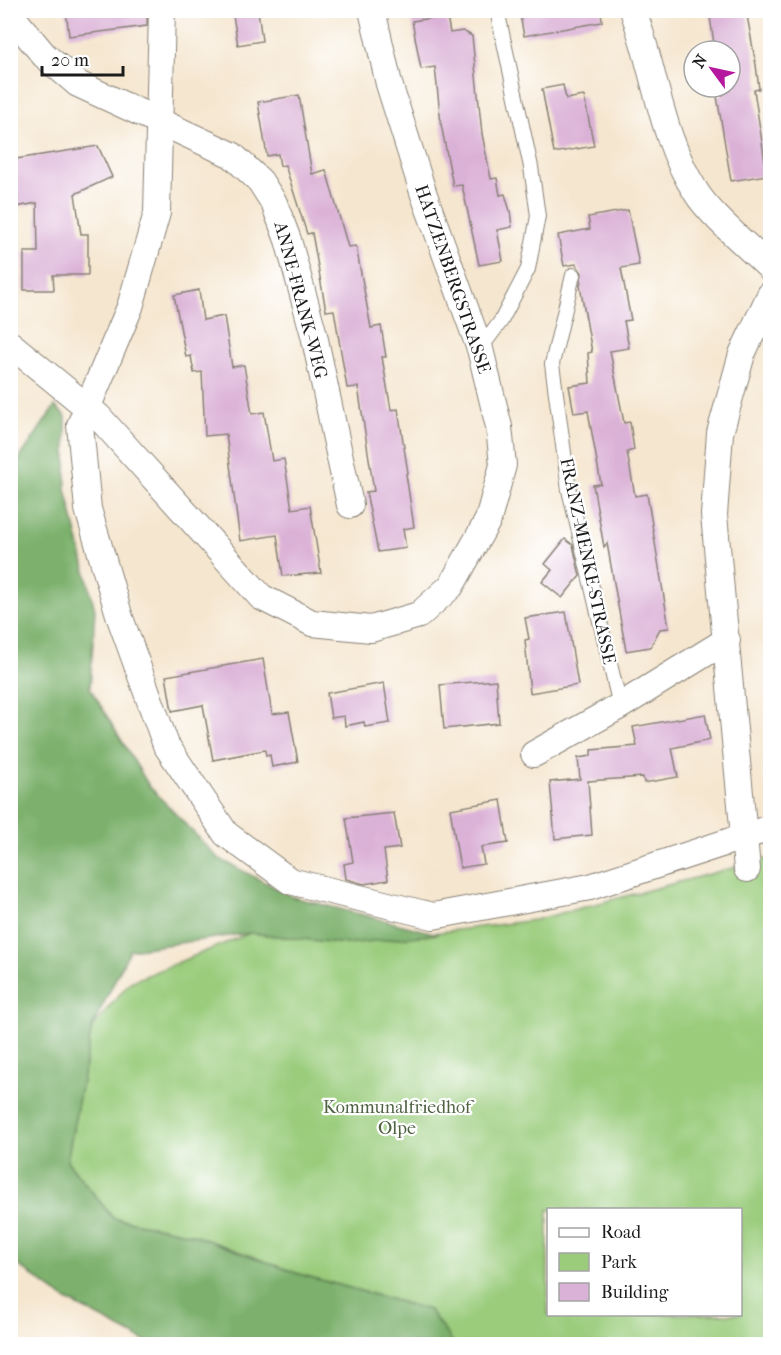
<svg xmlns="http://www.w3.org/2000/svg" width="781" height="1355" viewBox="0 0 781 1355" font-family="'IM FELL French Canon',serif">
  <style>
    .green { fill: #9acc7c; stroke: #5b744c; stroke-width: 1.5; fill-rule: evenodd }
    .forest { fill: #7bb06c; stroke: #4c6644; stroke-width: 1.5 }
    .building { fill: #dbb2d7 }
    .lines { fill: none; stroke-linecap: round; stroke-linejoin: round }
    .service-casing { stroke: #888176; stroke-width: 16 }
    .minor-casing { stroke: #888176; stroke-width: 28 }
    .service { stroke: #fff; stroke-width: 14 }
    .minor { stroke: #fff; stroke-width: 26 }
    .labels { text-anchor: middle; stroke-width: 4.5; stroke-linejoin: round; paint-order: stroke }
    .street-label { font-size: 18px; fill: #1c1c1c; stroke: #fff }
    .park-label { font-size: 18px; fill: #4e6242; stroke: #fff }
  </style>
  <rect width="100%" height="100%" fill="#fff"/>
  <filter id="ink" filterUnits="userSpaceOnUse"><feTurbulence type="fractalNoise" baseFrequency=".0167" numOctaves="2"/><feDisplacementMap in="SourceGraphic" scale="12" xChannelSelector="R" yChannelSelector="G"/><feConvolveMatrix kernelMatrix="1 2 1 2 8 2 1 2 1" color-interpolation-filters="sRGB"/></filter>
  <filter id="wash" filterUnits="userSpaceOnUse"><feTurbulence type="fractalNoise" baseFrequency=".008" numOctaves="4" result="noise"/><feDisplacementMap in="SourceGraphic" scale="24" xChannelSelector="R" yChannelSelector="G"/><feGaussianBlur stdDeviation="1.35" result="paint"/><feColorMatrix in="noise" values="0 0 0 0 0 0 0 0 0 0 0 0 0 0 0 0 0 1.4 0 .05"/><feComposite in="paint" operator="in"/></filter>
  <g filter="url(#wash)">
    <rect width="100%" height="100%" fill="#f5e6cf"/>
    <path class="green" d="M770,858V1344H454L429,1310L299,1274L191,1234L113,1218L67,1161L92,1027L130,982L250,933L347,944L535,920ZM548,1210H740V1314H548Z"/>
    <polygon class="forest" points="55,406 66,417 66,489 95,610 90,688 149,786 218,858 293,897 438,934 347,944 250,933 130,950 92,1027 67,1161 113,1218 191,1234 299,1274 429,1310 454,1344 150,1344 65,1299 11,1260 11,471"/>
    <g id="blocks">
      <g class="building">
        <polygon points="66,10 147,10 147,26 69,36"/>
        <polygon points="232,10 258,10 262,41 238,45"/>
        <polygon points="519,10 601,10 602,22 524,36"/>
        <polygon points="709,10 746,10 756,65 759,89 754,90 767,175 731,181 717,96 723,95 721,87 730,87 730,51 715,51"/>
        <polygon points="447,16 450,33 463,31 472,36 482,134 491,179 497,178 500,195 505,194 510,211 512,227 497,230 503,261 479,265 462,185 453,186 441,124 435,67 421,69 412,21"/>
        <polygon points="563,85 566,99 584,96 594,146 554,153 542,89"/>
        <polygon points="299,95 312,174 326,170 348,247 356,246 371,328 381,326 386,357 382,357 391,410 398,409 408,473 406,474 414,527 403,529 406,548 378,552 366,492 374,491 358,387 347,388 334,310 326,311 312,233 307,234 285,165 280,166 278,154 267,156 258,102"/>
        <polygon points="98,146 112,177 75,194 81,234 88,234 88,275 53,275 54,290 24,290 24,252 38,252 37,203 16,207 13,188 10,188 10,160"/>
        <polygon points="628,210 639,265 621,268 631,320 624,321 629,348 610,351 624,423 630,422 634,450 627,452 635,496 647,494 669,628 660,629 650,647 626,651 607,543 604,547 593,485 601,484 588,411 574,413 569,386 590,383 588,353 592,352 580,286 582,273 576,264 564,266 558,235 590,229 588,217"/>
        <polygon points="199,290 203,320 224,316 232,367 244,365 252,414 264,412 272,461 284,459 292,509 310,506 321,573 283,576 277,535 240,541 226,434 205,436 202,372 194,373 191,356 186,357 174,295"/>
        <polygon points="565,539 573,545 580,576 562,598 542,582 552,570 545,564"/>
        <polygon points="566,612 578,685 530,693 525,640 529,639 525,618"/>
        <polygon points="263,659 272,714 289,712 298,762 272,767 270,755 266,756 265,750 213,760 203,705 172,711 166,676"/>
        <polygon points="496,680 499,723 444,729 440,685"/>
        <polygon points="384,683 390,723 365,727 364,722 345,726 344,716 331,718 327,693"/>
        <polygon points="705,714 710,740 672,748 678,777 644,783 643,777 588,781 592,835 555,839 550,782 580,779 578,758 591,756 591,750 637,746 633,727"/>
        <polygon points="501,800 508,843 481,847 484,864 460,868 450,809"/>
        <polygon points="394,813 400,848 384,850 388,880 364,884 346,879 344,864 353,862 346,818"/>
      </g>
    </g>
  </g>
  <g filter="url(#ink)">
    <use href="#blocks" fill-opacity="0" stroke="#888176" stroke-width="1.5"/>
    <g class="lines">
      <g class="service-casing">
        <g id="service">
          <polyline points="573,275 552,364 569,490 620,706"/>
          <polyline points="480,349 501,321 528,269 538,216 531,167 497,10"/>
        </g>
      </g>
      <g class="minor-casing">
        <g id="minor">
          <polyline points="162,10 157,213 130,307 80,425 88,509 120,618 166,745 226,834 290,881 433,916 590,887 770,828"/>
          <path d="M633,10C655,71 661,138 696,192C710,215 750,248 770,268"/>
          <polyline points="10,14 44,55 78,84 232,155 260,181 274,203 288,240 314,335 350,505"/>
          <polyline points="10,344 98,416 261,597 312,623 371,629 419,615 451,586 488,520 503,465 499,427 480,349 424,195 389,84 372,10"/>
          <polyline points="534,754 620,706 727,640"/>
          <polyline points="747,869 714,515 720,433 742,354 770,295"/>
        </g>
      </g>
      <use href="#service" class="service"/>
      <use href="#minor" class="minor"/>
    </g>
  </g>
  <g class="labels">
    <g class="street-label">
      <text transform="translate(453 279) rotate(71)" y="6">HATZENBERGSTRASSE</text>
      <text transform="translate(301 300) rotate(75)" y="6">ANNE-FRANK-WEG</text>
      <text transform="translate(588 561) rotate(78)" y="6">FRANZ-MENKE-STRASSE</text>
    </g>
    <g class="park-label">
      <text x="397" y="1113">Kommunalfriedhof<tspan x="397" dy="21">Olpe</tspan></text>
    </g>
  </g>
  <rect width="781" height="1355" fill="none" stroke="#fff" stroke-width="36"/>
  <rect x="547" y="1208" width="195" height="108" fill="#ffffff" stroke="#a4a4a4" stroke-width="1.5"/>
  <rect x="559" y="1228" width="30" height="9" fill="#ffffff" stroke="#a4a4a4" stroke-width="1.5"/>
  <text x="601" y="1238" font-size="18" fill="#1c1c1c">Road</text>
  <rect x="559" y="1253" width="30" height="18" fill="#9acc7c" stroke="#a4a4a4" stroke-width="1.5"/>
  <text x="601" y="1268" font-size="18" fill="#1c1c1c">Park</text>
  <rect x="559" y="1283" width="30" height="18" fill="#dbb2d7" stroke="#a4a4a4" stroke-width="1.5"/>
  <text x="601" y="1298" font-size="18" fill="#1c1c1c">Building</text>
  <g transform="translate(712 69) rotate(303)"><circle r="28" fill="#ffffff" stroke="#a4a4a4" stroke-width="1.5"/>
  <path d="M0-4.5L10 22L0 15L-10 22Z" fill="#b5179e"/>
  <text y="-9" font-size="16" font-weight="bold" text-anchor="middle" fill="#1c1c1c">N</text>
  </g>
  <path d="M42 66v9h81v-9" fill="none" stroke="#1c1c1c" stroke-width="3"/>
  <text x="51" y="66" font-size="18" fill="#1c1c1c" stroke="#ffffff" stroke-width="4.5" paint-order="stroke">20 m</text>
</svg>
